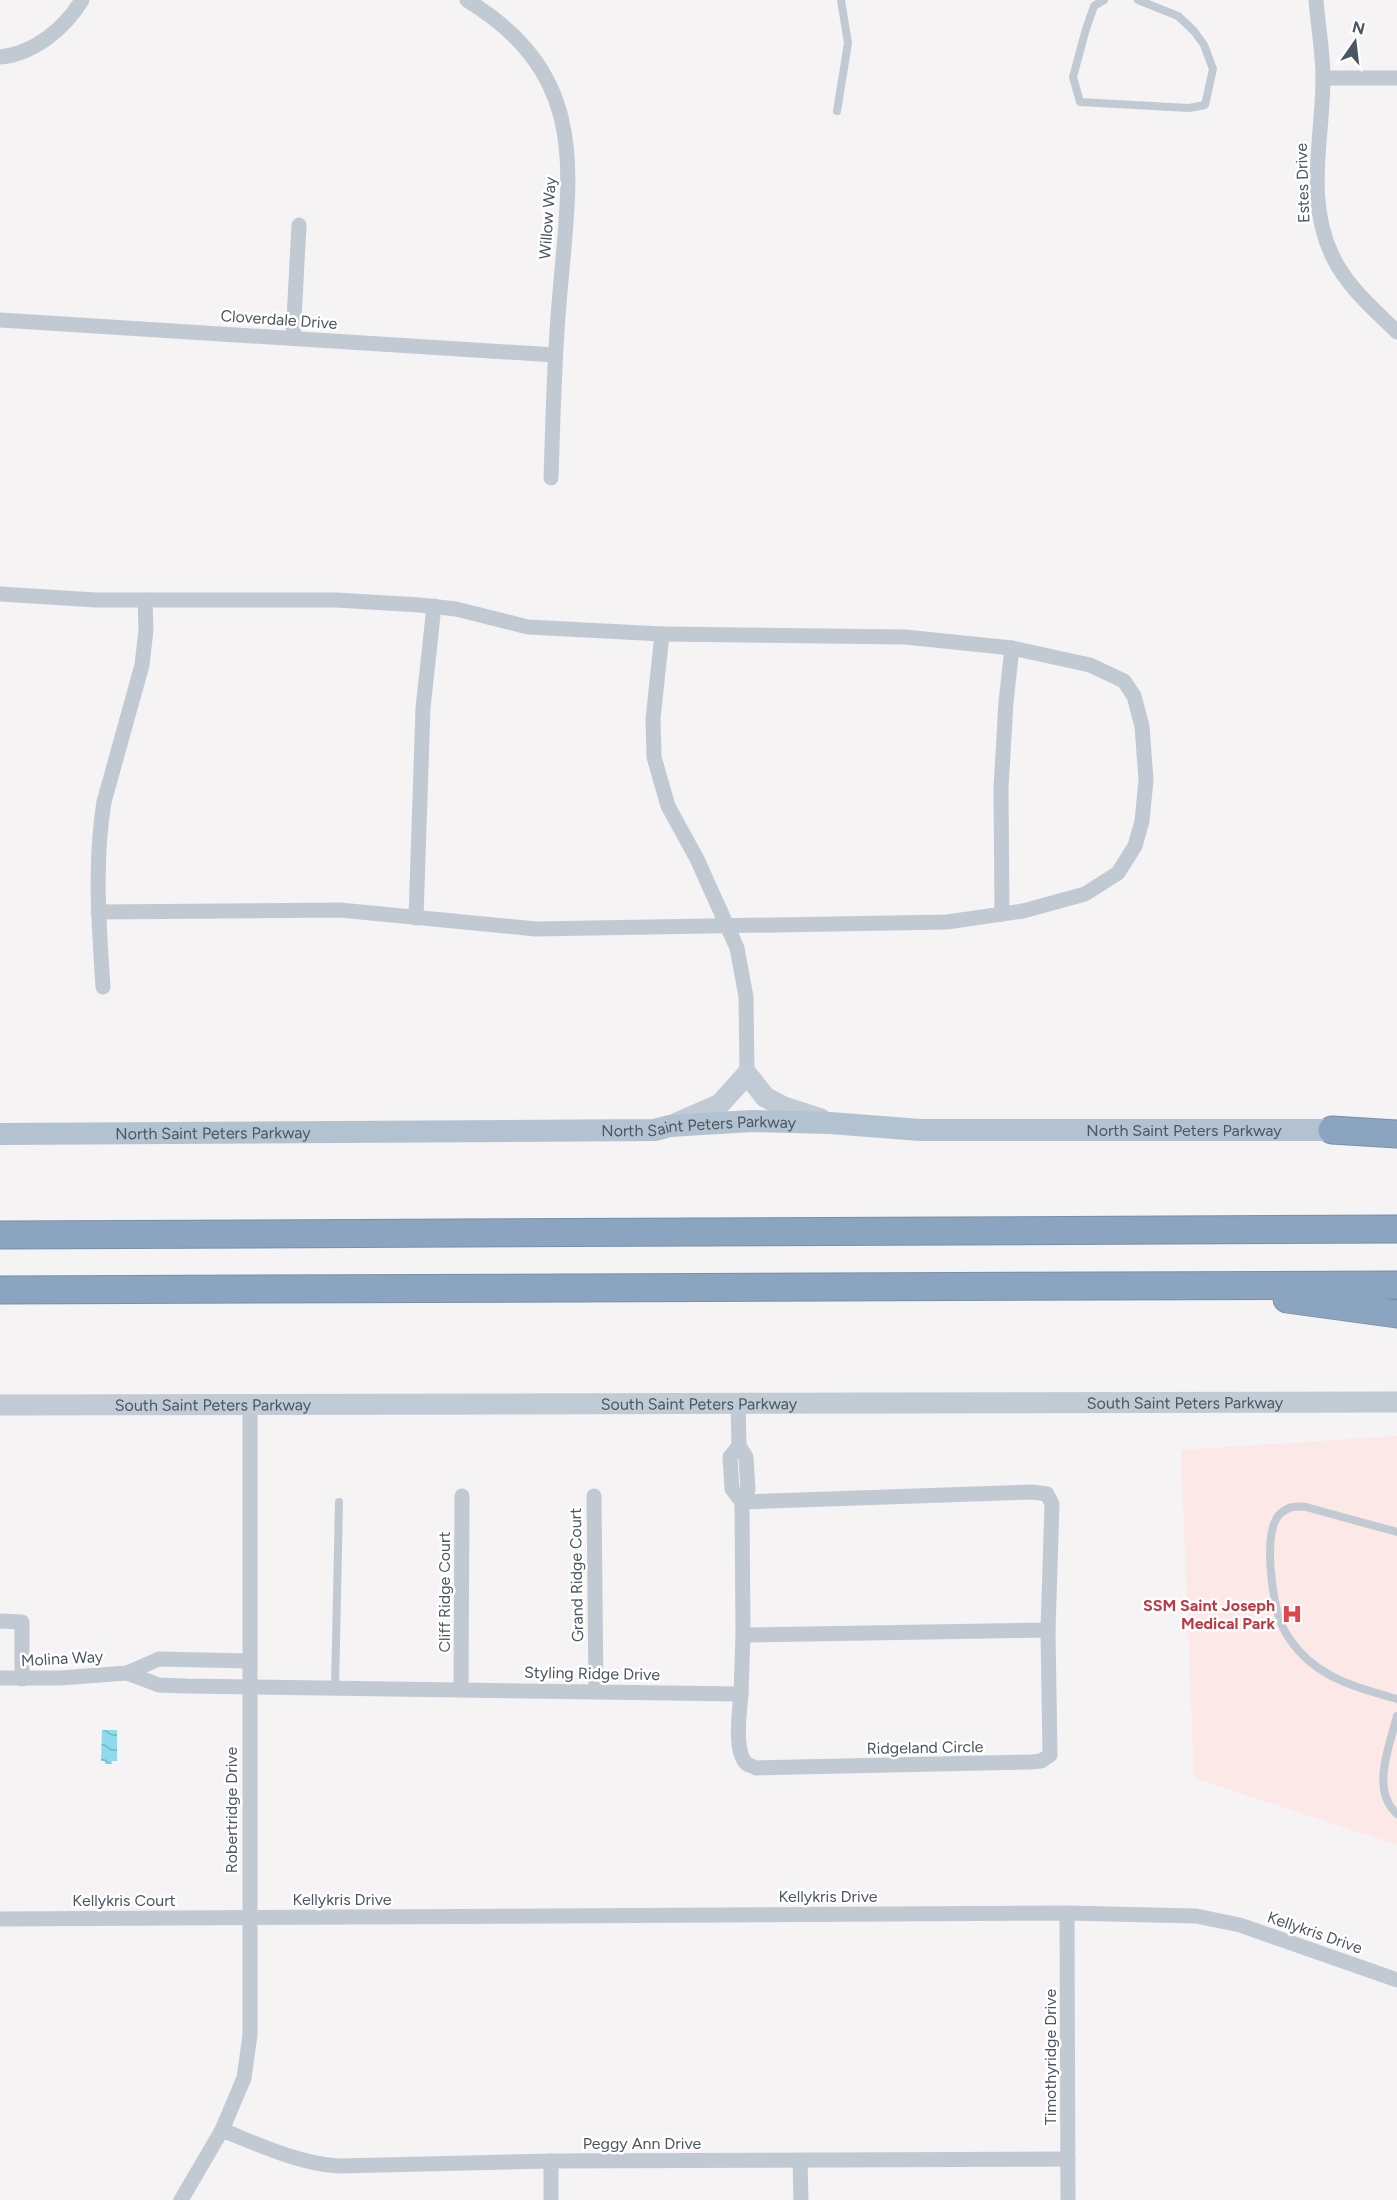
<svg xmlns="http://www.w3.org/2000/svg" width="1397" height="2200" viewBox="0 0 1397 2200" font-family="Figtree,sans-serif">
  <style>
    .medical { fill: #fce8e6 }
    .water { fill: url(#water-waves) }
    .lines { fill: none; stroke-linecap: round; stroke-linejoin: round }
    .highway-casing { stroke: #7690ad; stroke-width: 29 }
    .lane { stroke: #c1cad2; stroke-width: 8 }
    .street { stroke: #c1cad2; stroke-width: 15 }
    .secondary { stroke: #c1cbd6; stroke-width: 21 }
    .primary { stroke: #b3c2d1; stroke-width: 22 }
    .highway { stroke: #8ba5c1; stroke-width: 27 }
    .labels { text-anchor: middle; stroke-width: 5; stroke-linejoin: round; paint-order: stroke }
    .street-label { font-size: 16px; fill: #4a5661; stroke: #fff }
    .health-label { font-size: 16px; font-weight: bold; fill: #be3a42; stroke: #fff; text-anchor: end }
  </style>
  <defs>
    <pattern id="water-waves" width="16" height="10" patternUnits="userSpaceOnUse" patternTransform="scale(1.5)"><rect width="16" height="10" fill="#90daee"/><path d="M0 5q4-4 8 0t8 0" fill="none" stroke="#78b4c4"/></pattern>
  </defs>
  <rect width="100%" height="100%" fill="#f5f3f3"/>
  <polygon class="medical" points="1397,1436 1397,1845 1194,1778 1181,1450"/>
  <polygon class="water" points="102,1730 117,1730 117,1761 112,1761 112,1764 105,1764 105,1761 101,1761"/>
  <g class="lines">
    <g class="highway-casing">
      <g id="highway">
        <polyline points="1332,1130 1397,1134"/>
        <polyline points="0,1235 1397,1229"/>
        <polyline points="0,1290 1397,1285"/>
        <polyline points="1287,1299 1397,1314"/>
      </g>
    </g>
    <g class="lane">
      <polyline points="1104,0 1094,6 1086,29 1073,77 1080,102 1189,108 1205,105 1213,69 1204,45 1194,31 1178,16 1138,0"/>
      <polyline points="837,111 848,43 841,0"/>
      <path d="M1397,1532L1306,1507C1296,1506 1289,1506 1281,1513C1262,1529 1272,1599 1280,1620C1283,1630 1292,1643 1299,1651C1325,1680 1361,1689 1397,1699"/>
      <polyline points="335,1688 339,1502"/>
      <path d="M1397,1716C1390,1745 1370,1790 1397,1814"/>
    </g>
    <g class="street">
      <path d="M467,0C594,78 569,176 559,304C554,362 553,420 551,478"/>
      <path d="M1316,0C1318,26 1323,52 1323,78C1323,138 1305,198 1332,255C1346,286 1374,309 1397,332"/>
      <path d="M0,57C34,54 65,28 82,0"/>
      <polyline points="1323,78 1397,78"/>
      <polyline points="0,320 555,355"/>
      <polyline points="293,338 299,225"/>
      <polyline points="0,594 96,600 336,600 420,605 456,609 528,627 662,634 653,719 654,757 668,806 697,859 737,948 746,997 747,1074"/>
      <polyline points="98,912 340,910 536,929 947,922 1023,911 1085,894 1118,873 1135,846 1142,821 1146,780 1142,726 1134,696 1124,681 1090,665 1012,648 905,637 662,634"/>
      <polyline points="1002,914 1001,788 1006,702 1012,648"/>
      <polyline points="416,918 423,708 434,606"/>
      <path d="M103,987C99,926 94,863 104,802L142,665L146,630L145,600"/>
      <path d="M739,1446L730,1457L732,1489L742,1502L1032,1492L1047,1494L1052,1504L1048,1630L1050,1755L1041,1761L1031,1762L756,1768C753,1766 750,1766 747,1764C733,1752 740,1710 741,1694"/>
      <polyline points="594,1496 596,1690"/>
      <polyline points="0,1621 22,1622 22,1679"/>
      <polyline points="743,1635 1048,1630"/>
      <polyline points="127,1673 159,1685 186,1686 741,1694 743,1635 742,1502 748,1490 746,1457 739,1446 738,1403"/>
      <polyline points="0,1678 60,1678 127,1673 159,1659 250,1661"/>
      <polyline points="461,1689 462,1496"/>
      <polyline points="1067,1913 1068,2200"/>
      <polyline points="0,1919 1067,1913 1196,1916 1240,1925 1397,1980"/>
      <path d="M222,2130C260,2145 297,2163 338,2166L551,2161L1068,2159"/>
      <polyline points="551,2161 551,2200"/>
      <polyline points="800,2161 801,2200"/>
      <polyline points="181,2200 222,2130 244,2078 250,2035 250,1405"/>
    </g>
    <g class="secondary">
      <polyline points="672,1125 720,1104 747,1074 765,1097 784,1107 821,1119"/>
      <path id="s1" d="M0,1405L1397,1402"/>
    </g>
    <path class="primary" id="s2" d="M0,1134L655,1130L670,1126L752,1121L830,1123L920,1130H1332"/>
    <use href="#highway" class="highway"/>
  </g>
  <defs>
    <g id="hospital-bare" transform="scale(1.62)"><path d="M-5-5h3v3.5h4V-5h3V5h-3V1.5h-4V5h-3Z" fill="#e0444e" stroke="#fff" stroke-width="2.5" paint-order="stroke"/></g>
  </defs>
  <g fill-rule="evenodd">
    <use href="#hospital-bare" x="1292" y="1614"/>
  </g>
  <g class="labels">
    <g class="street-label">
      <text transform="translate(1302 183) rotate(-92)" y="6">Estes Drive</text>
      <text transform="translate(547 218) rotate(-86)" y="6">Willow Way</text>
      <text transform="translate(279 319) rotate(4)" y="6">Cloverdale Drive</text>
      <text dy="6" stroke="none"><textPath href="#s2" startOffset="699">North Saint Peters Parkway</textPath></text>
      <text dy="6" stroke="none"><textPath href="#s2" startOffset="1185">North Saint Peters Parkway</textPath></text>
      <text dy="6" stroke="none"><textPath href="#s2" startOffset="213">North Saint Peters Parkway</textPath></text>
      <text dy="6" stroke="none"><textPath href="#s1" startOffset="1185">South Saint Peters Parkway</textPath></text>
      <text dy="6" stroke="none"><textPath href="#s1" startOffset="699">South Saint Peters Parkway</textPath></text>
      <text dy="6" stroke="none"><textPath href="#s1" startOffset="213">South Saint Peters Parkway</textPath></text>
      <text transform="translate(576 1575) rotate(-91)" y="6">Grand Ridge Court</text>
      <text transform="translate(444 1592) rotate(-90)" y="6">Cliff Ridge Court</text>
      <text transform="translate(62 1658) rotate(-3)" y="6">Molina Way</text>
      <text transform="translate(592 1673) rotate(1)" y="6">Styling Ridge Drive</text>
      <text transform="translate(925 1747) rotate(-1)" y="6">Ridgeland Circle</text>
      <text transform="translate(231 1810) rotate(-90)" y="6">Robertridge Drive</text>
      <text x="828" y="1902">Kellykris Drive</text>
      <text x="342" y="1905">Kellykris Drive</text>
      <text x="124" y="1906">Kellykris Court</text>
      <text transform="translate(1315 1932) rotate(19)" y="6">Kellykris Drive</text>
      <text transform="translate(1050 2057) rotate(-90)" y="6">Timothyridge Drive</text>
      <text x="642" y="2149">Peggy Ann Drive</text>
    </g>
    <g class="health-label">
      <text x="1275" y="1611">SSM Saint Joseph<tspan x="1275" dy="18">Medical Park</tspan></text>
    </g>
  </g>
  <g transform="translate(1355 42) rotate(14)" stroke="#ffffff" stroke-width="4.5" paint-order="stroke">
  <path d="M0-4.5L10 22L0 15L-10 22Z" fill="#4a5661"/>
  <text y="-9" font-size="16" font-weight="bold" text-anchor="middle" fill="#4a5661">N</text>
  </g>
</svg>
